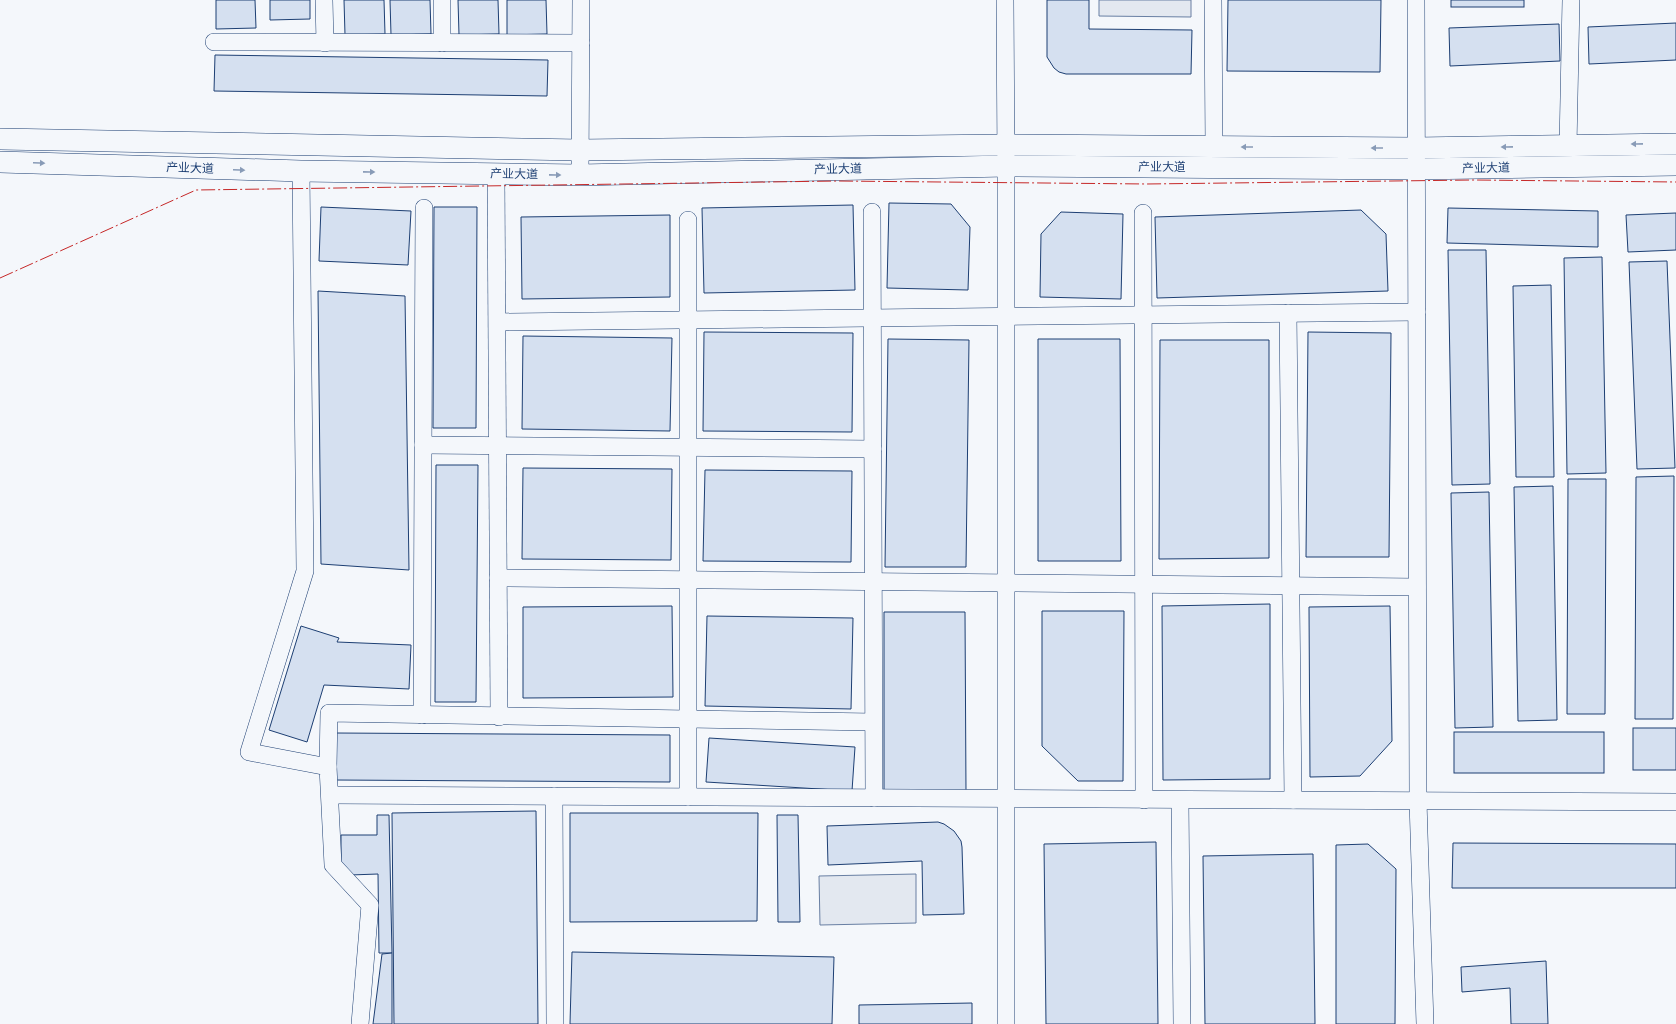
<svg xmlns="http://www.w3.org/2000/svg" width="1676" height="1024" viewBox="0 0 1676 1024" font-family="Commissioner,'Noto Sans SC',sans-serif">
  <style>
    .parking { fill: #e3e8f0; stroke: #687fa3 }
    .building { fill: #d5e0f0; stroke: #1d3f73 }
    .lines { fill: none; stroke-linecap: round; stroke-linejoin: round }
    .minor-casing { stroke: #1d3f73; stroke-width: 18 }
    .major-casing { stroke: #1d3f73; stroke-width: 22 }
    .minor { stroke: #f4f7fb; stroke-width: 17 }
    .major { stroke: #f4f7fb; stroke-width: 21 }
    .power { stroke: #c62828; stroke-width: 1; stroke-dasharray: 14 3 2 3; stroke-linecap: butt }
    .oneway { fill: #889bb7 }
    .labels { text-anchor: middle; stroke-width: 3; stroke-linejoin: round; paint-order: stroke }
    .street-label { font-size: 12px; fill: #1d3f73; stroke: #f4f7fb }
  </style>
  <rect width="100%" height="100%" fill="#f4f7fb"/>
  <g class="parking">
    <polygon points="1099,0 1191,0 1191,17 1099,16"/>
    <polygon points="916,874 916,923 820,925 819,876"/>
  </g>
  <g class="building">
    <polygon points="216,0 255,0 256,28 216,29"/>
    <polygon points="270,0 310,0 310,19 270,20"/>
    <polygon points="344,0 384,0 385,34 345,35"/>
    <polygon points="390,0 430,0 431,34 391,35"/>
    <polygon points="458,0 498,0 499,34 459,35"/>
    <polygon points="507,0 546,0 547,34 507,35"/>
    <polygon points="1047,0 1089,0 1089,29 1192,30 1191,74 1066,74 1059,72 1054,68 1047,57"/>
    <polygon points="1228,0 1381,0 1380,72 1227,71"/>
    <rect x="1451" y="0" width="73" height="7"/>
    <polygon points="1676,23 1676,60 1589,64 1588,27"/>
    <polygon points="1559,24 1560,61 1450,66 1449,28"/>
    <polygon points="215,55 548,60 547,96 214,91"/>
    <polygon points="889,203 951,204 970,227 968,290 887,288"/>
    <polygon points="853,205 855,290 704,293 702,208"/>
    <polygon points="321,207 411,211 408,265 319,261"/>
    <polygon points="434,207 477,207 476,428 433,428"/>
    <polygon points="1448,208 1598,211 1598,247 1447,243"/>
    <polygon points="1361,210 1386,234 1388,291 1157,298 1155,217"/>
    <polygon points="1061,212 1123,214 1121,299 1040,297 1041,234"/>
    <polygon points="1676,213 1676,250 1628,252 1626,215"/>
    <polygon points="670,215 670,297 522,299 521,217"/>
    <polygon points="1448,250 1486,250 1490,484 1452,485"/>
    <polygon points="1602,257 1606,473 1567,474 1564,258"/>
    <polygon points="1667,261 1675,468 1637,469 1629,262"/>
    <polygon points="1551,285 1554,477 1516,477 1513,286"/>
    <polygon points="318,291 405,296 409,570 321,564"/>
    <polygon points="704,332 853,333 852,432 703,431"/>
    <polygon points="1308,332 1391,333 1389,557 1306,557"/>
    <polygon points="523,336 672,338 670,431 522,429"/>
    <polygon points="888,339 969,340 966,567 885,567"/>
    <polygon points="1038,339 1120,339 1121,561 1038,561"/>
    <polygon points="1160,340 1269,340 1269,558 1159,559"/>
    <polygon points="436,465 478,465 476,702 435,702"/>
    <polygon points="523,468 672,469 671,560 522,559"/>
    <polygon points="705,470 852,471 851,562 703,561"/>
    <polygon points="1674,476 1673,719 1635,719 1636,477"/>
    <polygon points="1568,479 1606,479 1605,714 1567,714"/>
    <polygon points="1553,486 1557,720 1518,721 1514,487"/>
    <polygon points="1489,492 1493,727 1455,728 1451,493"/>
    <polygon points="1270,604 1270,779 1163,780 1162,606"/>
    <polygon points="672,606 673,697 523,698 523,607"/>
    <polygon points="1390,606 1392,741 1360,776 1310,777 1309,607"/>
    <polygon points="1042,611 1124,611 1123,781 1078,781 1042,746"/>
    <polygon points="884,612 965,612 966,792 884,792"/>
    <polygon points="707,616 853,618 851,709 705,706"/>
    <polygon points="301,626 339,638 337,642 411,645 409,689 324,685 307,742 269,730"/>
    <rect x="1633" y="728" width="43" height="42"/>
    <rect x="1454" y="732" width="150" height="41"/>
    <polygon points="336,733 670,735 670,782 335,780"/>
    <polygon points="709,738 855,747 852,791 706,782"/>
    <polygon points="536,811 538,1024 394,1024 392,813"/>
    <polygon points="570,813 758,813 757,921 570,922"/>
    <polygon points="377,815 389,815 392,953 379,953 378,874 350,875 341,865 341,835 377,835"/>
    <polygon points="777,815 798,815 800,922 778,922"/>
    <polygon points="938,822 944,824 954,831 961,841 962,847 964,914 923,915 922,861 828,865 827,826"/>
    <polygon points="1156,842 1158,1024 1046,1024 1044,844"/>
    <polygon points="1453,843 1676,844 1676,888 1452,888"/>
    <polygon points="1368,844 1396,869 1395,1024 1336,1024 1336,845"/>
    <polygon points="1313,854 1315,1024 1205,1024 1203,856"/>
    <polygon points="572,952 834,957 832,1024 570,1024"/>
    <polygon points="392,953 392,1024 373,1024 382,954"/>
    <polygon points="1546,961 1548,1024 1511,1024 1510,988 1462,992 1461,967"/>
    <polygon points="972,1003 972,1024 859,1024 859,1005"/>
  </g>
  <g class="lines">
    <g class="minor-casing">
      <g id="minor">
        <polyline points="324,0 325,43"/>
        <polyline points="442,0 442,43"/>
        <polyline points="1005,0 1006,166 1006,1024"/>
        <polyline points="1213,0 1214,147"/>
        <polyline points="1416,0 1418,801 1425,1024"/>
        <polyline points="214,42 581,43"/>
        <polyline points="1568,146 1571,0"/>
        <polyline points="301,171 305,571 249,752 328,767 333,865 370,905 360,1024"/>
        <polyline points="496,174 499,717"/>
        <polyline points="580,175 581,0"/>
        <polyline points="872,212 874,798"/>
        <polyline points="1143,213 1144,800"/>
        <polyline points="1288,313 1293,800"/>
        <polyline points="498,322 1417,312"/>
        <polyline points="423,445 873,449"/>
        <polyline points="498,578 1417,587"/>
        <polyline points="422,715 424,208"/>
        <polyline points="328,767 329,713 873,722"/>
        <polyline points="330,795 1676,802"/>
        <polyline points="554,796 555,1024"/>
        <polyline points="688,797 688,220"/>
        <polyline points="1180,800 1182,1024"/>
      </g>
    </g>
    <g class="major-casing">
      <g id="major">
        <polyline points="0,139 580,150 1006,145 1416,148 1676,144"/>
        <polyline points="0,162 301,171 580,175 1006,166 1416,169 1676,165"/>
      </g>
    </g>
    <use href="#minor" class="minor"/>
    <use href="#major" class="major"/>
    <polyline class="power" points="0,278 196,190 838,181 1147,184 1474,180 1676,182"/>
  </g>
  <defs><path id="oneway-solid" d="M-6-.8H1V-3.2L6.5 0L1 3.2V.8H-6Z"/></defs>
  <g class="oneway">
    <use href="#oneway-solid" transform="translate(1637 144) rotate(179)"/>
    <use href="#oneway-solid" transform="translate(1247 147) rotate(-180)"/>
    <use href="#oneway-solid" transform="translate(1507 147) rotate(179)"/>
    <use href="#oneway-solid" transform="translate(1377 148) rotate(-180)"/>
    <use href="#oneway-solid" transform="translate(39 163) rotate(2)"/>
    <use href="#oneway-solid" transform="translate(239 170) rotate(2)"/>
    <use href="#oneway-solid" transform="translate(369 172) rotate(1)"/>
    <use href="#oneway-solid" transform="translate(555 175) rotate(1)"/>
  </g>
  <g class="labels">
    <g class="street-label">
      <text x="1162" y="171">产业大道</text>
      <text transform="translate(190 168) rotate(2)" y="4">产业大道</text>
      <text transform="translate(1486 168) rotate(-1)" y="4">产业大道</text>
      <text transform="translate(838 169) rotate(-1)" y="4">产业大道</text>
      <text transform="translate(514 174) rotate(1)" y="4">产业大道</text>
    </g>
  </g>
</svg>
